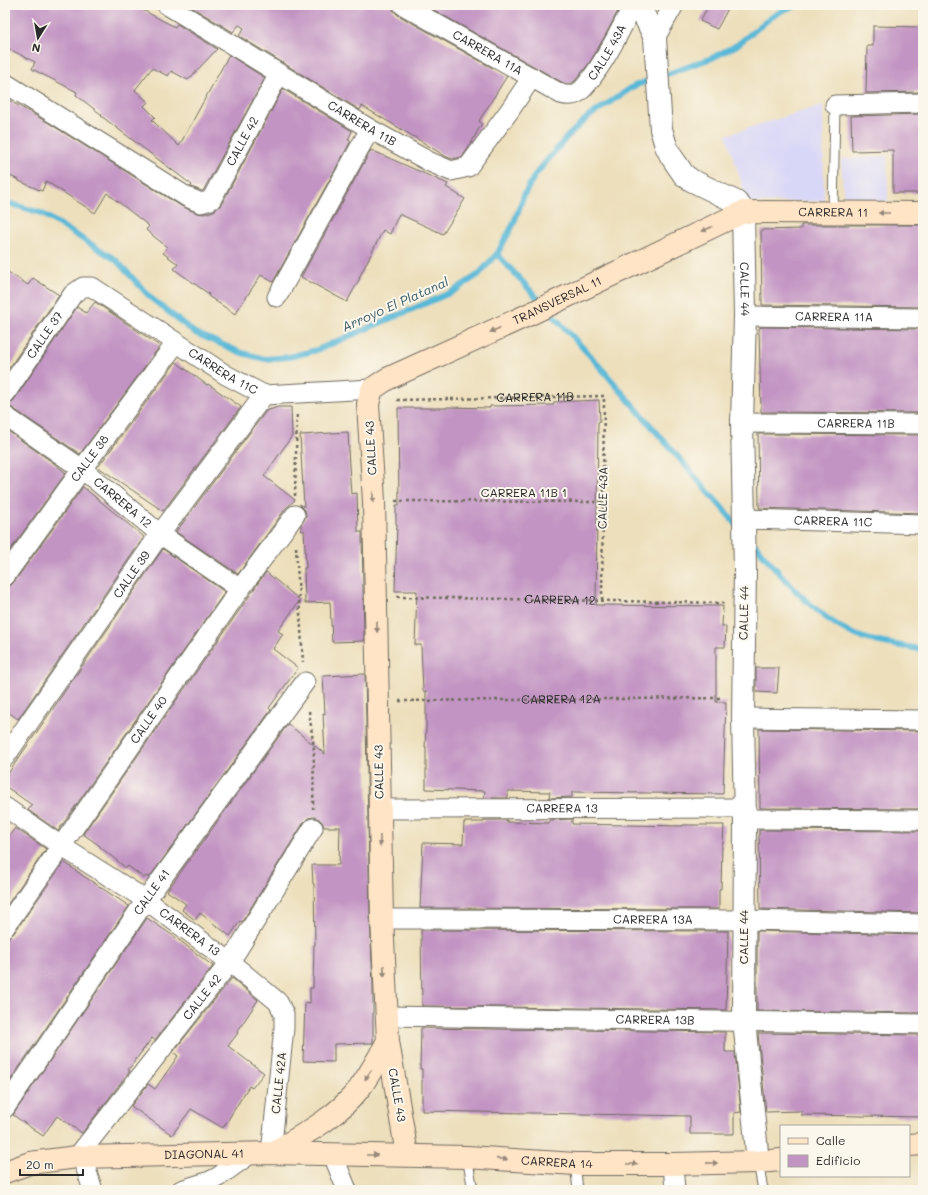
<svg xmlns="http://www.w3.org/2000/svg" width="928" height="1195" viewBox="0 0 928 1195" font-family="Mali,sans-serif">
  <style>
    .built { fill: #d9d7f7 }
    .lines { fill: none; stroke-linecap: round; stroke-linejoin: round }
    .stream { stroke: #58b8d7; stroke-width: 6 }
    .building { fill: #c294c3 }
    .service-casing { stroke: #6f6a5e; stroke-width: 11 }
    .minor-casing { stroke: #6f6a5e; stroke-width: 21 }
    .tertiary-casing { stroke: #6f6a5e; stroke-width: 24 }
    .secondary-casing { stroke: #6f6a5e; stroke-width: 24 }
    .path { stroke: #6f6a5e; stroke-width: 2.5; stroke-dasharray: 3 3; stroke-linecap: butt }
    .service { stroke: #fff; stroke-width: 9 }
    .minor { stroke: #fff; stroke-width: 19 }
    .tertiary { stroke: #fff; stroke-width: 22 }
    .secondary { stroke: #ffe4c6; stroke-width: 22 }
    .oneway { fill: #958878 }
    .labels { text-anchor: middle; stroke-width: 4; stroke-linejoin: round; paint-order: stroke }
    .street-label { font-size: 12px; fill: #2b2b2b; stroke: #fbf7ec }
    .water-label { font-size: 13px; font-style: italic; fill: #3b5c67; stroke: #fbf7ec }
  </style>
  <rect width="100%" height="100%" fill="#fbf7ec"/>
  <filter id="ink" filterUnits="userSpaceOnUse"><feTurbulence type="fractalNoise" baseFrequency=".025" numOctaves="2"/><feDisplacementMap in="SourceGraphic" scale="8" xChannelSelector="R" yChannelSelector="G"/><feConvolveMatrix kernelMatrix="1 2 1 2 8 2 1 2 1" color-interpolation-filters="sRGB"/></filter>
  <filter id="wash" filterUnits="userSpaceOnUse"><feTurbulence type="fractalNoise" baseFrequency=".012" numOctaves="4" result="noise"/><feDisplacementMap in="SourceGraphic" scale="16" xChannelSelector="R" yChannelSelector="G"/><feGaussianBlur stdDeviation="0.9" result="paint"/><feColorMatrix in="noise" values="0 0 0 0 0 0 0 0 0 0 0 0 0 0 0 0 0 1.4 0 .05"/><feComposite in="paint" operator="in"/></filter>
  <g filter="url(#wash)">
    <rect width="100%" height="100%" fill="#eddfbc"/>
    <g class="built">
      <polygon points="823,105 824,201 748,203 726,135"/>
      <polygon points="887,156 888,201 844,201 841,159"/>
    </g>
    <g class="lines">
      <g class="stream">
        <polyline points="662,76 712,58 737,45 770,18 785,9 799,5"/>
        <polyline points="5,202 41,213 116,260 152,299 195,333 242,353 265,359 289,357 317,350 452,292 478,275 497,254 513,225 524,195 535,175 567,137 588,117 634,86 653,79"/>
        <polyline points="497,254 542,303"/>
        <polyline points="548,310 594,360 737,525"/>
        <path d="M750,539C779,573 811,613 851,633C873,643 899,645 923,650"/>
      </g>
    </g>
    <g id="blocks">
      <g class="building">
        <polygon points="5,5 133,5 175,27 177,24 217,49 188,80 171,71 168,76 152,68 135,90 148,102 144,106 155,117 152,120 179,146 229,55 265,78 203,191 202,191 191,187 192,185 101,116 102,115 76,95 77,92 32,69 35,62 5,47"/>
        <polygon points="188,5 392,5 393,10 398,15 507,76 479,121 482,123 469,147 462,157 452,159 445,156 411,135 362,106 360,110 239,36 244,28 239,25 233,32"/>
        <polygon points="425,5 621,5 605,36 590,62 575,81 572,83 568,84 565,84"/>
        <polygon points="709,5 730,5 717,29 700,21"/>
        <polygon points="873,26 923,27 923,92 866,93 867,46 873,46"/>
        <polygon points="283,89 352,131 348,140 351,141 273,282 261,275 235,314 208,296 209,294 174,269 178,264 163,253 167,247 146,230 149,226 107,193 95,213 46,181 42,191 19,181 19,180 5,174 5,98 47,122 181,206 197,213 204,214 214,211 221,205"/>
        <polygon points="923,114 923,193 893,193 893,150 852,151 851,116"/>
        <polygon points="371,150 448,184 446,187 465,199 443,234 399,214 390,234 383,230 359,278 360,278 347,302 301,277"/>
        <polygon points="801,225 923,225 923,307 762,305 761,230 801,229"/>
        <polygon points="5,270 28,285 33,278 59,295 5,374"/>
        <polygon points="95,302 160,346 80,454 11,407 5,405 10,404 14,400 77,307 86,313"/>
        <polygon points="763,327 923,329 923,413 761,412 759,328"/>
        <polygon points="176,362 207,385 208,384 241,407 163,511 98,467"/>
        <polygon points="599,400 600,422 598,422 596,605 723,606 722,626 726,626 725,647 716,647 716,702 726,702 723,794 572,792 572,797 549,798 550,792 508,791 508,798 484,798 485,791 426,789 426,747 425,747 426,727 426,691 423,691 421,645 415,645 417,591 395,591 397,524 396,524 396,505 399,505 398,408 447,408 447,407 490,408 490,406 554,405 554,402"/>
        <polygon points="278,407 291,407 292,436 264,476 295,500 286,508 238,574 176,532 266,411"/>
        <polygon points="5,429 55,464 66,473 5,557"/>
        <polygon points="348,432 349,451 348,451 351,494 357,493 358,532 362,532 364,641 332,642 330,602 305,603 304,568 306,568 304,530 301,531 301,525 306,516 305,510 300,505 300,504 304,507 300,435"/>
        <polygon points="758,434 923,435 923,513 759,508"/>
        <polygon points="83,487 144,537 18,719 5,710 5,587 10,586 14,582"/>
        <polygon points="163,549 225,592 58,831 28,810 32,805 5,786 5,778"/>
        <polygon points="266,572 300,600 278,631 283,634 273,649 298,668 269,708 271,710 149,878 146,876 144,878 128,866 126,868 100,847 100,846 83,834"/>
        <polygon points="756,668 779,668 777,693 756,692"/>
        <polygon points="365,674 370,919 373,985 373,1043 334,1044 334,1062 303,1061 305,1002 310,1003 310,988 313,988 314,945 315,945 314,884 313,884 312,865 339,865 340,827 324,827 322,822 319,819 314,817 308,818 304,822 242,922 240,921 230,936 200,913 195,920 182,910 186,904 167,891 288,724 325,754 323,713 325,714 323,676"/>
        <polygon points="759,729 923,731 923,809 760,808"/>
        <polygon points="572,819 572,824 683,826 683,825 724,825 723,844 722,844 721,889 719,889 719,909 420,908 423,843 463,844 464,822 484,822 484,820 507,820 507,822 549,823 549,820"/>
        <polygon points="15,828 46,849 5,908 5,842"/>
        <polygon points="759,830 923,831 923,913 760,909"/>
        <polygon points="64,862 82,875 129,906 5,1088 5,938 10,937 14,933"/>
        <polygon points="147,918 175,937 213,966 155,1040 152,1038 128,1070 130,1071 82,1133 57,1116 43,1136 13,1115"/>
        <polygon points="421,930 728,931 726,1010 422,1006"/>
        <polygon points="757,931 923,935 923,1013 757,1011"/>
        <polygon points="232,978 258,1000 237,1032 238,1033 228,1046 264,1073 252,1088 249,1086 223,1128 191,1109 172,1135 131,1106 148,1084 155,1089 178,1056 173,1052"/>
        <polygon points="421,1028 725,1032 725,1052 735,1052 741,1112 734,1113 734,1134 690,1134 690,1116 422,1111 422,1069 420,1069"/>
        <polygon points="758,1033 923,1035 923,1117 801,1115 801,1111 766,1112"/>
      </g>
    </g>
  </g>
  <g filter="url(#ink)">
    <use href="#blocks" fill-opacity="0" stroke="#6f6a5e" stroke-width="1"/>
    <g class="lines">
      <g class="service-casing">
        <g id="service">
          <polyline points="833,213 835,105"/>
          <polyline points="467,1157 473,1190"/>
          <polyline points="758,1162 763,1190"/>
          <polyline points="575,1164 578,1190"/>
        </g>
      </g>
      <g class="minor-casing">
        <g id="minor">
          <path id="s4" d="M167,5L370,129L430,162L451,171L468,167L510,110L532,77"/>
          <path id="s5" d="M403,5L561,94C567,96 573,96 579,92C585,88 589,81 593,76C609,54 621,29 633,5"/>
          <polyline points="655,38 674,5"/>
          <path id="s6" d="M5,83L187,197L201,203L211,200L279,74"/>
          <polyline points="835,105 923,103"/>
          <polyline points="277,297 370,129"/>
          <path id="s7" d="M745,316L923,318"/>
          <path id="s8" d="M5,394L73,294L83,287H92L226,375L264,395L372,389"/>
          <path id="s9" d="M5,416L82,469L160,534L240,589"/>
          <path id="s10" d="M742,423L923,424"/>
          <path id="s11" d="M744,519L923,524"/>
          <path id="s12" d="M5,576L82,469L176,343"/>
          <polyline points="743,718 923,720"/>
          <path id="s13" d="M5,757L160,534L264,395"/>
          <path id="s14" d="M5,807L61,846L146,900L230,962L278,1002L284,1014V1028L271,1153"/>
          <path id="s15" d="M380,809L744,808"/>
          <polyline points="745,819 923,820"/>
          <path id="s16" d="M382,919H414L745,920L923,924"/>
          <path id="s17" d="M5,927L240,589L295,515"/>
          <path id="s18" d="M387,1016L923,1024"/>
          <path id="s19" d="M5,1108L146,900L305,682"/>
          <polyline points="333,1155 347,1190"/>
          <path id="s20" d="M77,1157L230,962L313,828"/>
          <polyline points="82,1157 93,1190"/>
          <polyline points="673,1164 675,1190"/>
          <polyline points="181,1190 210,1181 218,1177 250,1154"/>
        </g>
      </g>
      <g class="tertiary-casing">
        <g id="tertiary">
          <path id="s21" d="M639,5L655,38L661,129L666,146L671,156L684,175L691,180L736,202L741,207L743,212L745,316L742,423L745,570L743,718L745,819L744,1020L758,1162"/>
        </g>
      </g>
      <g class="secondary-casing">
        <g id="secondary">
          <polyline points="909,1145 923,1144"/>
          <path d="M272,1153C303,1135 336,1118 359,1089C370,1074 379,1057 388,1041"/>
          <path id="s22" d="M407,1155L388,1041L382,919L374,501L368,404L372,389L387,379L530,314L743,212L923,213"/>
          <path id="s23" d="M5,1172L30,1163L77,1157L271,1153L467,1157L575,1164H673L758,1162L781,1160"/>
        </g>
      </g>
      <g class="path">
        <path id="s1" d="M397,400L604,396L602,600"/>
        <polyline points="295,496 297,413"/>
        <polyline points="395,501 602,502"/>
        <polyline points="296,547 303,662"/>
        <path id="s2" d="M397,597L724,603"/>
        <path id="s3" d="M399,701L722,698"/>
        <polyline points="309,711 314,749 313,809"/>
      </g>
      <use href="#service" class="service"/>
      <use href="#minor" class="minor"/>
      <use href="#tertiary" class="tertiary"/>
      <use href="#secondary" class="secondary"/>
    </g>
    <defs><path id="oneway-solid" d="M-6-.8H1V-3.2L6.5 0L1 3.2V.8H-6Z"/></defs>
    <g class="oneway">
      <use href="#oneway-solid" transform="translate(884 213) rotate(-180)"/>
      <use href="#oneway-solid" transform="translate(707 229) rotate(155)"/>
      <use href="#oneway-solid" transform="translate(495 330) rotate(156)"/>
      <use href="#oneway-solid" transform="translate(373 497) rotate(87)"/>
      <use href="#oneway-solid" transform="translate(377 627) rotate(89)"/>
      <use href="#oneway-solid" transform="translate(380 841) rotate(89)"/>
      <use href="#oneway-solid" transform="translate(384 971) rotate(87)"/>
      <use href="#oneway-solid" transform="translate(368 1075) rotate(124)"/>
      <use href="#oneway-solid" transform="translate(372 1155)"/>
      <use href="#oneway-solid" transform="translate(502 1159) rotate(4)"/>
      <use href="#oneway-solid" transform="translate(712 1163) rotate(-1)"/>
      <use href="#oneway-solid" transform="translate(632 1164)"/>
    </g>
  </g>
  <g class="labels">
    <g class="street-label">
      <text dy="4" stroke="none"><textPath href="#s5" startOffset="97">CARRERA 11A</textPath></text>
      <text dy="4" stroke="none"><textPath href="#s5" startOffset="249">CALLE 43A</textPath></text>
      <text dy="4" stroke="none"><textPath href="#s4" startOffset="228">CARRERA 11B</textPath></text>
      <text dy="4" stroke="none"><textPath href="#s6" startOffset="307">CALLE 42</textPath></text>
      <text dy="4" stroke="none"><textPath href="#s22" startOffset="1270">CARRERA 11</textPath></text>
      <text dy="4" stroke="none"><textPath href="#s21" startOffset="328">CALLE 44</textPath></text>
      <text dy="4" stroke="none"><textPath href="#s22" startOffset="974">TRANSVERSAL 11</textPath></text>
      <text dy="4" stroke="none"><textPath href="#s7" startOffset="89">CARRERA 11A</textPath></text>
      <text dy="4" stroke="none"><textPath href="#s8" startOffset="71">CALLE 37</textPath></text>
      <text dy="4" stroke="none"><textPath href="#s8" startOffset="298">CARRERA 11C</textPath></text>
      <text dy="4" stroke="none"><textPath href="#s1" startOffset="138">CARRERA 11B</textPath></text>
      <text dy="4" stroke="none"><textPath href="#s10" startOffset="114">CARRERA 11B</textPath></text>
      <text transform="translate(371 448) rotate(-93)" y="4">CALLE 43</text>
      <text dy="4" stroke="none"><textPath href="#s12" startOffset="145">CALLE 38</textPath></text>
      <text x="524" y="497">CARRERA 11B 1</text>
      <text transform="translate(603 498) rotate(-89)" y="4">CALLE 43A</text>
      <text dy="4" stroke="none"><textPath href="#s9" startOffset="146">CARRERA 12</textPath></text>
      <text dy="4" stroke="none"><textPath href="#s11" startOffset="89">CARRERA 11C</textPath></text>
      <text dy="4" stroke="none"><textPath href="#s13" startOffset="222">CALLE 39</textPath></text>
      <text dy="4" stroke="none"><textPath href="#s2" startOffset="163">CARRERA 12</textPath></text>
      <text transform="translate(744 613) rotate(-89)" y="4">CALLE 44</text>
      <text dy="4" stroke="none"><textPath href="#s3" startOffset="162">CARRERA 12A</textPath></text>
      <text dy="4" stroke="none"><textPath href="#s17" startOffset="252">CALLE 40</textPath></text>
      <text transform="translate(379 772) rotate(-91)" y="4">CALLE 43</text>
      <text dy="4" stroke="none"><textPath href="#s15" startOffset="182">CARRERA 13</textPath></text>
      <text dy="4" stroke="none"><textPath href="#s19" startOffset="261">CALLE 41</textPath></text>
      <text dy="4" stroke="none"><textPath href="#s16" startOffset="271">CARRERA 13A</textPath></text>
      <text dy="4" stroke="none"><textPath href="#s14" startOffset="223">CARRERA 13</textPath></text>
      <text transform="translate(744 937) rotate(-90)" y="4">CALLE 44</text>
      <text dy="4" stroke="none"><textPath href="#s20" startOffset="203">CALLE 42</textPath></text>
      <text dy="4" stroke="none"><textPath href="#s18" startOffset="268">CARRERA 13B</textPath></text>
      <text transform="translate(279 1083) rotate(-84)" y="4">CALLE 42A</text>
      <text transform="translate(397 1095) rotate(80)" y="4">CALLE 43</text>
      <text dy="4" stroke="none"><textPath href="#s23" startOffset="201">DIAGONAL 41</textPath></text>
      <text dy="4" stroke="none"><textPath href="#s23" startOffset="554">CARRERA 14</textPath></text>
    </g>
    <g class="water-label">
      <text transform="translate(395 304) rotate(-24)" y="5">Arroyo El Platanal</text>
    </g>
  </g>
  <rect width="928" height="1195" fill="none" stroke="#fbf7ec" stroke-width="20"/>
  <rect x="780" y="1125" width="130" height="52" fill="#fbf7ec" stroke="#a8a59f"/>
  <rect x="788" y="1138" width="20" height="6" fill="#ffe4c6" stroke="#a8a59f"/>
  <text x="816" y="1145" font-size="12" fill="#2b2b2b">Calle</text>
  <rect x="788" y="1155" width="20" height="12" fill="#c294c3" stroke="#a8a59f"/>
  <text x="816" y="1165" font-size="12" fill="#2b2b2b">Edificio</text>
  <g transform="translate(38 38) rotate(191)" stroke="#fbf7ec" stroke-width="3" paint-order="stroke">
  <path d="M0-3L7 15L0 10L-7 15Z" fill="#2b2b2b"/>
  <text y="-6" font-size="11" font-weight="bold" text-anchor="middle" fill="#2b2b2b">N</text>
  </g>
  <path d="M20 1169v6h63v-6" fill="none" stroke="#2b2b2b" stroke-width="2"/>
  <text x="26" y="1169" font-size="12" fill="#2b2b2b" stroke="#fbf7ec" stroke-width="3" paint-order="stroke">20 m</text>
</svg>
